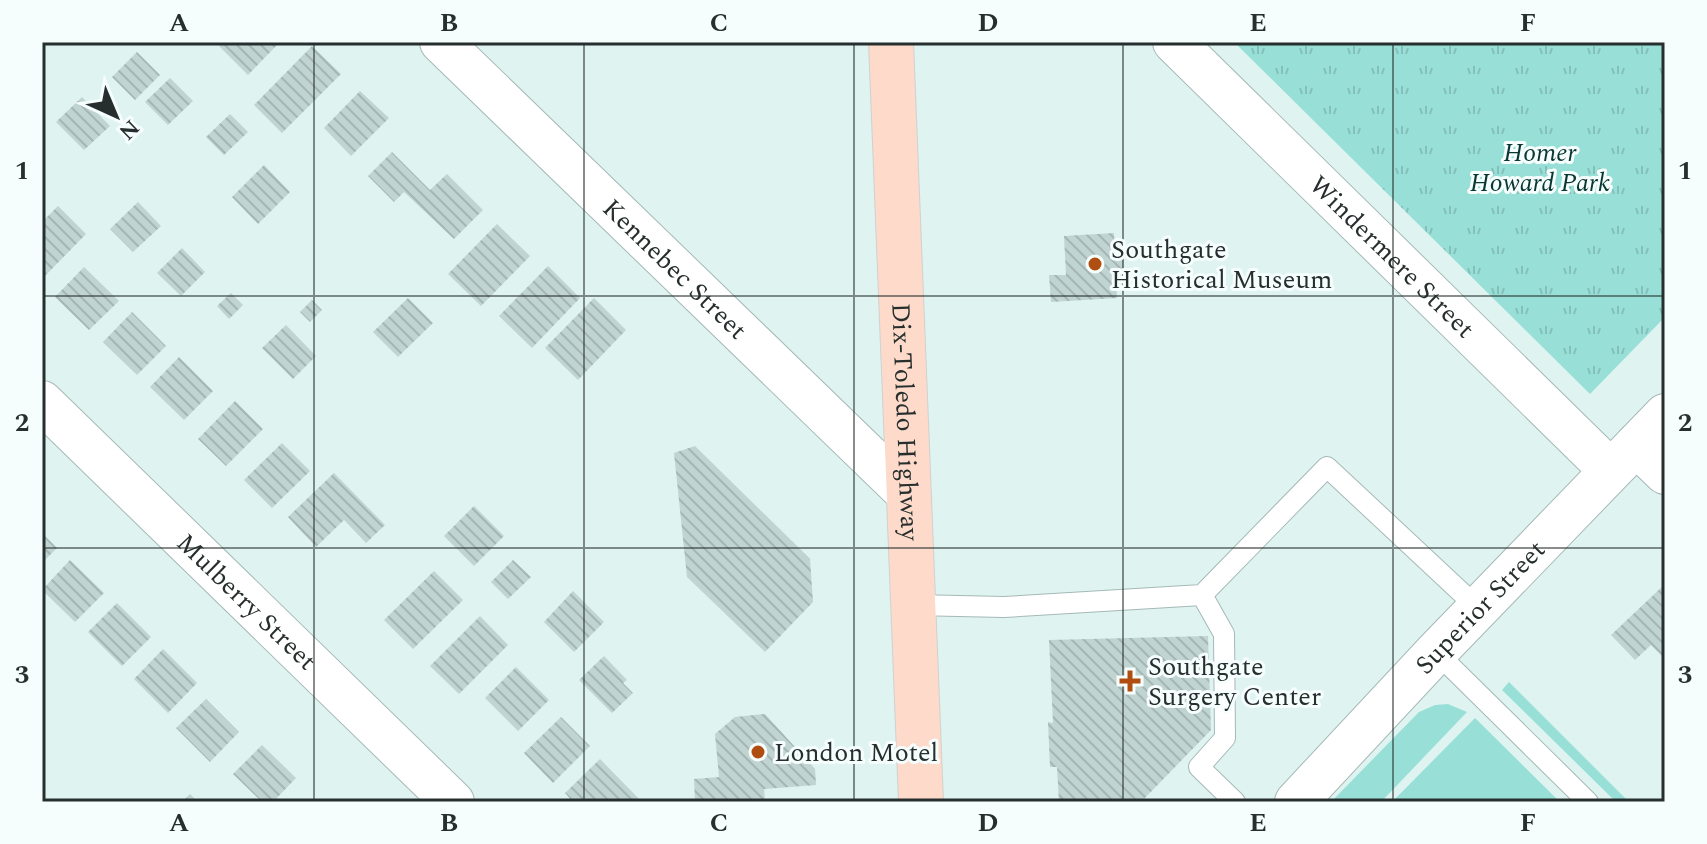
<svg xmlns="http://www.w3.org/2000/svg" width="1707" height="844" viewBox="0 0 1707 844" font-family="Spectral,serif">
  <style>
    .grass { fill: #98e0d7 }
    .park { fill: url(#park-tufts) }
    .building { fill: url(#building-back-hatch) }
    .lines { fill: none; stroke-linecap: round; stroke-linejoin: round }
    .lane-casing { stroke: #a5b9b6; stroke-width: 22 }
    .street-casing { stroke: #a5b9b6; stroke-width: 44 }
    .primary-casing { stroke: #cfd1d1; stroke-width: 46 }
    .lane { stroke: #fff; stroke-width: 20 }
    .street { stroke: #fff; stroke-width: 42 }
    .primary { stroke: #fddaca; stroke-width: 44 }
    .grid { fill: none; stroke: #272f2e; stroke-width: 2; stroke-opacity: 0.55 }
    .poi-dot { fill: #b04e12; stroke: #f6fefd; stroke-width: 3 }
    .labels { text-anchor: middle; stroke-width: 6; stroke-linejoin: round; paint-order: stroke }
    .park-label { font-size: 26px; font-style: italic; fill: #093733; stroke: #f6fefd }
    .poi-label { font-size: 26px; fill: #272f2e; stroke: #f6fefd; text-anchor: start }
    .street-label { font-size: 26px; fill: #272f2e; stroke: #f6fefd }
    .neatline { fill: none; stroke: #272f2e; stroke-width: 3 }
    .grid-label { font-size: 26px; text-anchor: middle; font-weight: bold; fill: #272f2e }
  </style>
  <defs>
    <pattern id="park-tufts" width="24" height="20" patternUnits="userSpaceOnUse" patternTransform="scale(2)"><rect width="24" height="20" fill="#98e0d7"/><path d="M3 7l-1-3M5 7V3M7 7l1-3M15 17l-1-3M17 17v-4M19 17l1-3" fill="none" stroke="#83c0b9"/></pattern>
    <pattern id="building-back-hatch" width="6" height="6" patternUnits="userSpaceOnUse" patternTransform="scale(2)"><rect width="6" height="6" fill="#c0d4d1"/><path d="M-1 5l2 2M0 0l6 6M5-1l2 2" fill="none" stroke="#a5b6b4"/></pattern>
  </defs>
  <rect width="100%" height="100%" fill="#dff4f1"/>
  <g class="grass">
    <polygon points="1509,682 1629,802 1616,802 1502,690"/>
    <polygon points="1448,704 1467,712 1381,802 1331,802 1419,712 1435,705"/>
    <polygon points="1475,718 1560,802 1392,802"/>
  </g>
  <polygon class="park" points="1234,42 1665,42 1665,317 1590,394"/>
  <g class="building">
    <polygon points="223,42 280,42 248,75 219,46"/>
    <polygon points="312,46 341,74 282,133 254,105"/>
    <polygon points="137,52 160,75 135,100 112,77"/>
    <polygon points="170,78 193,101 168,125 145,102"/>
    <polygon points="360,91 389,118 351,156 324,128"/>
    <polygon points="82,97 110,126 84,150 56,122"/>
    <polygon points="230,114 248,132 224,155 206,137"/>
    <polygon points="392,152 430,190 447,174 483,210 454,239 404,192 394,202 368,176"/>
    <polygon points="264,165 290,192 258,224 232,197"/>
    <polygon points="138,202 161,226 133,252 110,229"/>
    <polygon points="58,206 86,234 42,279 42,222"/>
    <polygon points="497,224 530,256 481,306 448,274"/>
    <polygon points="1114,233 1115,254 1123,253 1124,274 1116,274 1117,298 1051,302 1049,275 1066,275 1064,236"/>
    <polygon points="182,248 205,272 181,296 157,273"/>
    <polygon points="548,266 580,298 532,348 499,316"/>
    <polygon points="84,267 119,301 89,330 55,297"/>
    <polygon points="231,293 243,305 229,319 217,306"/>
    <polygon points="408,298 433,323 398,357 373,332"/>
    <polygon points="594,298 626,330 578,380 545,348"/>
    <polygon points="312,300 322,310 310,322 300,312"/>
    <polygon points="132,312 166,346 137,375 103,342"/>
    <polygon points="286,325 316,356 293,379 262,348"/>
    <polygon points="179,357 213,391 184,420 150,387"/>
    <polygon points="235,401 263,429 226,466 198,439"/>
    <polygon points="282,443 310,471 272,508 244,480"/>
    <polygon points="695,446 810,559 813,602 765,652 687,577 674,453"/>
    <polygon points="334,473 385,525 366,543 344,520 316,547 288,517"/>
    <polygon points="474,506 504,536 474,566 444,536"/>
    <polygon points="42,533 57,548 42,563"/>
    <polygon points="70,560 104,593 75,622 42,590"/>
    <polygon points="513,560 531,577 508,599 491,582"/>
    <polygon points="434,571 463,600 413,649 384,620"/>
    <polygon points="1665,584 1665,659 1651,645 1635,660 1611,635"/>
    <polygon points="573,591 604,622 574,652 544,622"/>
    <polygon points="117,603 151,637 122,666 88,632"/>
    <polygon points="480,616 508,645 459,694 430,666"/>
    <polygon points="1208,636 1211,730 1141,802 1059,802 1057,767 1050,767 1048,722 1053,723 1049,640"/>
    <polygon points="163,649 197,683 168,713 134,679"/>
    <polygon points="604,656 627,680 623,683 633,693 612,713 579,680"/>
    <polygon points="516,667 549,700 518,731 485,698"/>
    <polygon points="206,699 239,732 210,762 176,728"/>
    <polygon points="765,714 815,769 816,785 764,789 765,802 695,802 694,779 719,777 715,734 735,717"/>
    <polygon points="561,717 590,746 553,783 524,753"/>
    <polygon points="262,745 296,778 273,802 262,802 233,774"/>
    <polygon points="600,759 642,802 573,802 565,793"/>
    <polygon points="190,794 198,802 182,802"/>
  </g>
  <g class="lines">
    <g class="lane-casing">
      <g id="lane">
        <polyline points="1202,595 1224,634 1225,738 1199,767 1235,802"/>
        <polyline points="913,605 1004,607 1202,595 1327,467 1478,608"/>
        <polyline points="1436,652 1588,802"/>
      </g>
    </g>
    <g class="street-casing">
      <g id="street">
        <path id="s1" d="M441,42L909,495"/>
        <path id="s2" d="M1174,42L1610,470"/>
        <path id="s3" d="M42,402L453,802"/>
        <polyline points="1636,445 1665,473"/>
        <path id="s4" d="M1296,802L1436,652L1665,415"/>
      </g>
    </g>
    <g class="primary-casing">
      <g id="primary">
        <path id="s5" d="M891,42L921,802"/>
      </g>
    </g>
    <use href="#lane" class="lane"/>
    <use href="#street" class="street"/>
    <use href="#primary" class="primary"/>
  </g>
  <path class="grid" d="M314,42V802M584,42V802M854,42V802M1123,42V802M1393,42V802M42,296H1665M42,548H1665"/>
  <g class="poi-dot">
    <circle cx="1095" cy="264" r="8"/>
    <path d="M1126 669h8v8h8v8h-8v8h-8v-8h-8v-8h8z"/>
    <circle cx="758" cy="752" r="8"/>
  </g>
  <g class="labels">
    <g class="park-label">
      <text x="1540" y="161">Homer<tspan x="1540" dy="30">Howard Park</tspan></text>
    </g>
    <g class="poi-label">
      <text x="1111" y="258">Southgate<tspan x="1111" dy="30">Historical Museum</tspan></text>
      <text x="1148" y="675">Southgate<tspan x="1148" dy="30">Surgery Center</tspan></text>
      <text x="774" y="761">London Motel</text>
    </g>
    <g class="street-label">
      <text dy="9" stroke="none"><textPath href="#s2" startOffset="306">Windermere Street</textPath></text>
      <text dy="9" stroke="none"><textPath href="#s1" startOffset="326">Kennebec Street</textPath></text>
      <text dy="9" stroke="none"><textPath href="#s5" startOffset="380">Dix-Toledo Highway</textPath></text>
      <text dy="9" stroke="none"><textPath href="#s3" startOffset="286">Mulberry Street</textPath></text>
      <text dy="9" stroke="none"><textPath href="#s4" startOffset="268">Superior Street</textPath></text>
    </g>
  </g>
  <rect width="1707" height="844" fill="none" stroke="#f6fefd" stroke-width="88"/>
  <g transform="translate(116 116) rotate(136)" stroke="#f6fefd" stroke-width="6" paint-order="stroke">
  <path d="M0-6L14 30L0 20L-14 30Z" fill="#272f2e"/>
  <text y="-12" font-size="22" font-weight="bold" text-anchor="middle" fill="#272f2e">N</text>
  </g>
  <rect x="44" y="44" width="1619" height="756" class="neatline"/>
  <g class="grid-label">
    <text x="179" y="31">A</text>
    <text x="449" y="31">B</text>
    <text x="719" y="31">C</text>
    <text x="988" y="31">D</text>
    <text x="1258" y="31">E</text>
    <text x="1528" y="31">F</text>
    <text x="22" y="179">1</text>
    <text x="1685" y="179">1</text>
    <text x="22" y="431">2</text>
    <text x="1685" y="431">2</text>
    <text x="22" y="683">3</text>
    <text x="1685" y="683">3</text>
    <text x="179" y="831">A</text>
    <text x="449" y="831">B</text>
    <text x="719" y="831">C</text>
    <text x="988" y="831">D</text>
    <text x="1258" y="831">E</text>
    <text x="1528" y="831">F</text>
  </g>
</svg>
